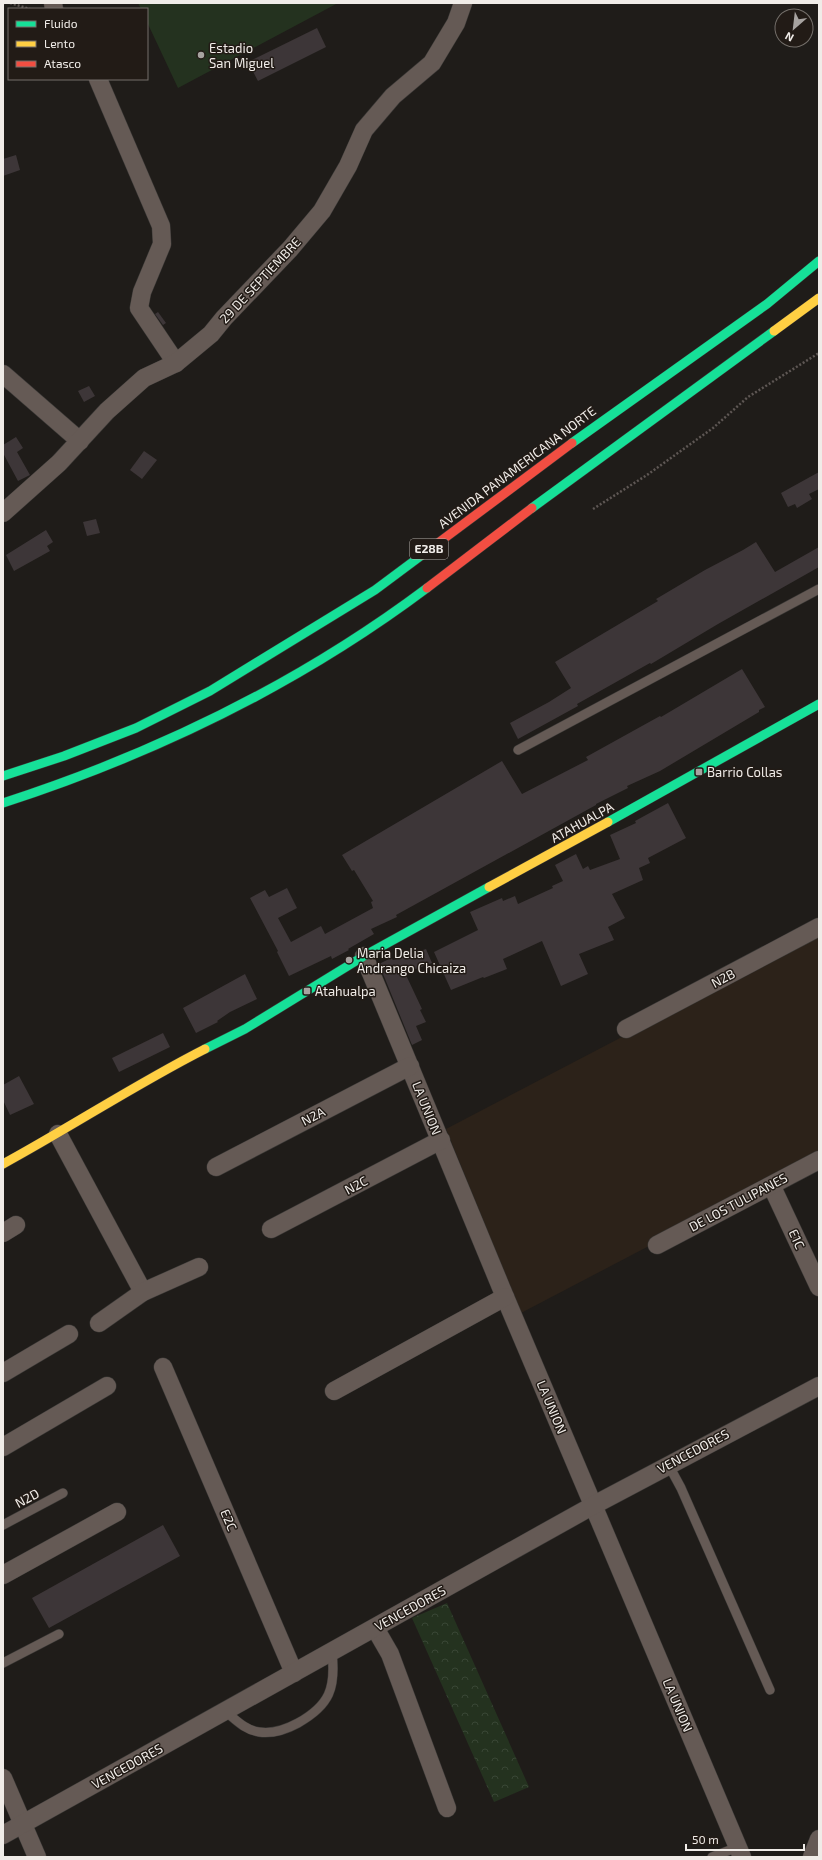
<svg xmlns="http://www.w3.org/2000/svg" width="822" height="1860" viewBox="0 0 822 1860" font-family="'Exo 2',sans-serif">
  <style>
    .built { fill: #2c2219 }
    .grass { fill: #24321f }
    .park { fill: url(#park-crowns) }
    .building { fill: #3d3638 }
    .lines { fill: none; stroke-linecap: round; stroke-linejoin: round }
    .lane-casing { stroke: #3b3937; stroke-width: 10 }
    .street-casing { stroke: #3b3937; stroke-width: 19 }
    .fast-casing { stroke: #3b3937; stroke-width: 10 }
    .slow-casing { stroke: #3b3937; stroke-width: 10 }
    .jam-casing { stroke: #3b3937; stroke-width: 10 }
    .path { stroke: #5e5754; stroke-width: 2.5; stroke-dasharray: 2 2; stroke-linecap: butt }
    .lane { stroke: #655a55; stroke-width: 9 }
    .street { stroke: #655a55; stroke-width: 18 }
    .fast { stroke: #16e098; stroke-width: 9 }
    .slow { stroke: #ffcf43; stroke-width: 9 }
    .jam { stroke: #f24e42; stroke-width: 9 }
    .poi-dot { fill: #a7a3a0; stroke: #221b16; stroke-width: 1.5 }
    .labels { text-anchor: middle; stroke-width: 3; stroke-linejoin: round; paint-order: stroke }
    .shield { fill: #221b16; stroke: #b2ada9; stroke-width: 1 }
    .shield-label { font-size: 12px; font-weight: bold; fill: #f0ece8 }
    .poi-label { font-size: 13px; fill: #f0ece8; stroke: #221b16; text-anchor: start }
    .street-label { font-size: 13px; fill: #f0ece8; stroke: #221b16 }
  </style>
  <defs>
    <pattern id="park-crowns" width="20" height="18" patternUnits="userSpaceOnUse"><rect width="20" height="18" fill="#24321f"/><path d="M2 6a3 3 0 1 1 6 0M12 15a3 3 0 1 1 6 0" fill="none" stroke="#394635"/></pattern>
  </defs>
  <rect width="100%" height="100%" fill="#1f1c19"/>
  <polygon class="built" points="819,934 819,1157 521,1313 446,1129"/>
  <polygon class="grass" points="138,3 338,3 178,88 147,22 147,9 141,9"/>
  <polygon class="park" points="447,1603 529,1787 494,1802 412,1618"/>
  <g class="building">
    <polygon points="317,28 326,47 258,81 248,62"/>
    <polygon points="16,155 20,170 3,176 3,159"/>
    <polygon points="158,312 166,323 163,325 155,314"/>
    <polygon points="89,386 95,396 84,402 78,391"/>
    <polygon points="16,437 23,448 17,452 30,475 18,481 3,453 3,445"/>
    <polygon points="144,451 157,460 142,479 130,470"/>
    <polygon points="819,472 819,489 809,494 812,499 797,508 795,504 788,507 781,493"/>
    <polygon points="96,519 100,533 87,536 83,522"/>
    <polygon points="46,530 53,542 47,546 50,551 14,571 6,555"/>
    <polygon points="756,542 775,572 819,547 819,567 718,624 651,664 650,663 577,704 578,706 518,739 510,723 549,702 571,688 555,662 658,601 656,599 705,570 743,550"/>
    <polygon points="742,669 765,707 759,710 759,712 660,771 627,786 628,788 596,804 596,805 396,915 397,917 371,929 374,934 348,949 349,950 332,959 331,956 289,976 277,952 278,951 250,898 265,890 269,897 287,888 297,908 278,918 291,942 321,926 325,934 373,908 371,902 373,901 354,870 352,871 342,855 502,761 522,794 588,760 586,757 660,716 661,717"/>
    <polygon points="668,803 686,838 648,858 650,863 639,868 643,880 612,894 625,918 608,927 614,940 579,954 588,974 561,986 542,941 503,959 507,969 484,978 483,977 451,990 434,952 478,930 470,912 502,898 503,901 515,896 518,904 553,888 552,886 563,881 555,865 576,854 583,869 588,866 590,870 620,859 610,835 636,823 635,821"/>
    <polygon points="426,949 432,963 405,973 422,1009 420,1010 426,1022 416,1026 422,1040 412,1045 379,964 391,958 393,960"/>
    <polygon points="245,974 257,999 230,1012 217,1021 218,1022 196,1033 183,1008"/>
    <polygon points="163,1033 170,1047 119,1072 112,1058"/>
    <polygon points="19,1076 34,1104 10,1115 3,1100 3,1085"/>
    <polygon points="163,1525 180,1556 49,1628 32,1598"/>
  </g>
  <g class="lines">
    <g class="lane-casing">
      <g id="lane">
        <polyline points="518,750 819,589"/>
        <polyline points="668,1464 681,1488 770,1690"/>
        <polyline points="3,1525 63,1493"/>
        <polyline points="3,1663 59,1634"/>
        <path d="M225,1711C236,1720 245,1730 259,1732C272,1734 287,1729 298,1723C330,1705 336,1688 332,1652"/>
        <polyline points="712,1857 738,1847"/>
      </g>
    </g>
    <g class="street-casing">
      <g id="street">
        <polyline points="53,3 54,9"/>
        <polyline points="98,79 161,226 162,244 142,292 139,308 176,363"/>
        <polyline points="3,374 80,441"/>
        <polyline points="3,513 59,463 107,411 144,378 176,363 211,334 224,318 290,249 322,211 348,166 364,130 393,96 432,63 456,23 463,3"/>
        <polyline points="364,956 505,1297 742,1857"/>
        <polyline points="626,1029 819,927"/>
        <polyline points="58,1134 143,1292"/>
        <polyline points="216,1167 410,1066"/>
        <polyline points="774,1191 819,1287"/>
        <polyline points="271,1229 441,1140"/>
        <polyline points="3,1233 16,1225"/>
        <polyline points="657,1245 819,1160"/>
        <polyline points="99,1323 143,1292 199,1267"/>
        <polyline points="163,1367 294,1673"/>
        <polyline points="3,1373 69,1334"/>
        <polyline points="334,1391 505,1297"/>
        <polyline points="3,1447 107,1386"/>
        <polyline points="3,1575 117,1512"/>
        <polyline points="375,1628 390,1654 447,1808"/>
        <polyline points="3,1778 37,1857"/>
        <polyline points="3,1835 594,1505 819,1386"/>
        <polyline points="812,1857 819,1839"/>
      </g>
    </g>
    <g class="fast-casing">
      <g id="fast">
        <polyline points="572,443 767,304 819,261"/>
        <polyline points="532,508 774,331"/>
        <polyline points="3,776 64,756 136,728 210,691 375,590 422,555"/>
        <path d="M3,803C154,754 299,684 427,588"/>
        <polyline points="608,822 819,704"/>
        <polyline points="205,1049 245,1029 364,956 489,887"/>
      </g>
    </g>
    <g class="slow-casing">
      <g id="slow">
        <polyline points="774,331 819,298"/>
        <polyline points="489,887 608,822"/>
        <path d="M3,1164C71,1127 136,1084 205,1049"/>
      </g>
    </g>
    <g class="jam-casing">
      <g id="jam">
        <polyline points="422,555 572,443"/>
        <polyline points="427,588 532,508"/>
      </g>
    </g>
    <g class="path">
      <polyline points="3,3 6,3"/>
      <polyline points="10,3 30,9"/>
      <polyline points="593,509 647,475 713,428 748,397 819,353"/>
    </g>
    <use href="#lane" class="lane"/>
    <use href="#street" class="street"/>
    <use href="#fast" class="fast"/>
    <use href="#slow" class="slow"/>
    <use href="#jam" class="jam"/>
  </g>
  <g class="poi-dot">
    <circle cx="201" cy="55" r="4"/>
    <rect x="695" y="768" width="8" height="8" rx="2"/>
    <circle cx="349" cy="960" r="4"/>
    <rect x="303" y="987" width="8" height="8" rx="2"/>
  </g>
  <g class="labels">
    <rect class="shield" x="410" y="539" width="38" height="20" rx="3"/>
    <g class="shield-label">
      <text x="429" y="553">E28B</text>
    </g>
    <g class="poi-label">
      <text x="209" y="53">Estadio<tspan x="209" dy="15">San Miguel</tspan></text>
      <text x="707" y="777">Barrio Collas</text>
      <text x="357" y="958">Maria Delia<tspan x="357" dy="15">Andrango Chicaiza</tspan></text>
      <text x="315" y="996">Atahualpa</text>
    </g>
    <g class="street-label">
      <text transform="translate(260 280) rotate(-47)" y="5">29 DE SEPTIEMBRE</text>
      <text transform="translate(517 467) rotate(-37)" y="5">AVENIDA PANAMERICANA NORTE</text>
      <text transform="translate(582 822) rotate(-29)" y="5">ATAHUALPA</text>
      <text transform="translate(723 978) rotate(-28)" y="5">N2B</text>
      <text transform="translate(427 1108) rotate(68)" y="5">LA UNION</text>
      <text transform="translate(313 1116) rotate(-27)" y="5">N2A</text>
      <text transform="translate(356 1185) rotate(-28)" y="5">N2C</text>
      <text transform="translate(738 1202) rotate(-28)" y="5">DE LOS TULIPANES</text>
      <text transform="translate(797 1239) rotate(65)" y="5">E1C</text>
      <text transform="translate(552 1407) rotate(67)" y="5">LA UNION</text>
      <text transform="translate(693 1451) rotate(-28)" y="5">VENCEDORES</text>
      <text transform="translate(27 1498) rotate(-28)" y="5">N2D</text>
      <text transform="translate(229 1520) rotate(67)" y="5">E2C</text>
      <text transform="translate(410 1608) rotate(-29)" y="5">VENCEDORES</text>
      <text transform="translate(678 1705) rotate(67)" y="5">LA UNION</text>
      <text transform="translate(127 1766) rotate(-29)" y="5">VENCEDORES</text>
    </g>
  </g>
  <rect width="822" height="1860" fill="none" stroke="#f0ece8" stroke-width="8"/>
  <rect x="8" y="8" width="140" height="72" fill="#221b16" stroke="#746f6a"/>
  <rect x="16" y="21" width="20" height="6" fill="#16e098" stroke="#746f6a"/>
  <text x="44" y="28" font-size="12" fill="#f0ece8">Fluido</text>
  <rect x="16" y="41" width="20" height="6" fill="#ffcf43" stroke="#746f6a"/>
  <text x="44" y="48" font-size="12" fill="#f0ece8">Lento</text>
  <rect x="16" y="61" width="20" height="6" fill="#f24e42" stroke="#746f6a"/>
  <text x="44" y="68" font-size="12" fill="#f0ece8">Atasco</text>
  <g transform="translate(794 28) rotate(208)"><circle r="19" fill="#221b16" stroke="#746f6a"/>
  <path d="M0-3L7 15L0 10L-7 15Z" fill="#a7a3a0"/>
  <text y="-6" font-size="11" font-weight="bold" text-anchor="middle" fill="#f0ece8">N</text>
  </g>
  <path d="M686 1844v6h118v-6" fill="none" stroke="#f0ece8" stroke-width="2"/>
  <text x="692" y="1844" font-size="12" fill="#f0ece8" stroke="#221b16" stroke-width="3" paint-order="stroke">50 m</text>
</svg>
